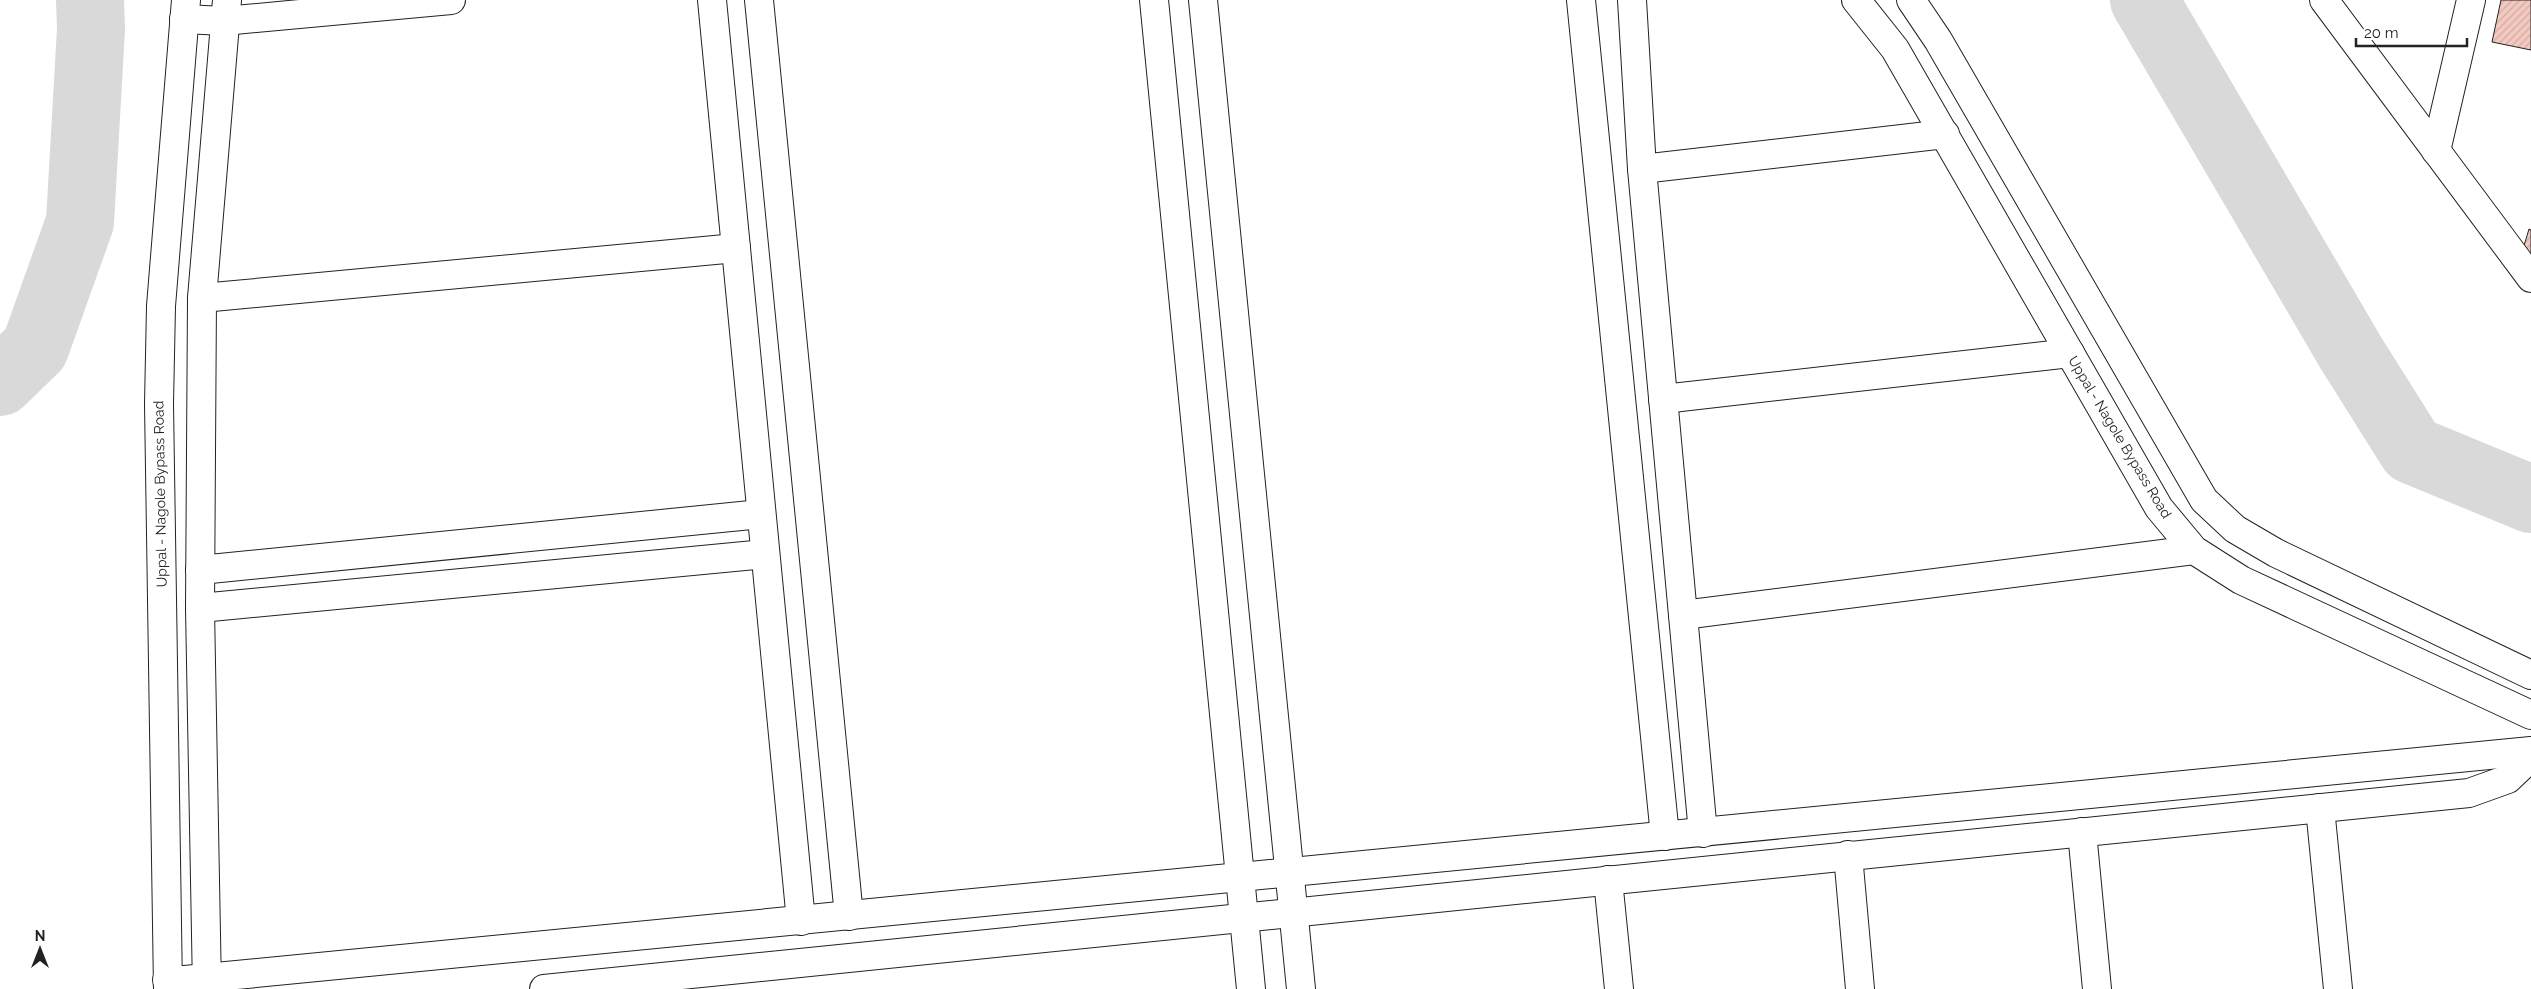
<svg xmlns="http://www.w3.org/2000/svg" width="2531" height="989" viewBox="0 0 2531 989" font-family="Raleway,sans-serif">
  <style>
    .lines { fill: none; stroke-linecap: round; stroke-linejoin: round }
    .river { stroke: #d9d9d9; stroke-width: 68 }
    .building { fill: url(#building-hatch); stroke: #222 }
    .street-casing { stroke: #222; stroke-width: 30 }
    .secondary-casing { stroke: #222; stroke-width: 30 }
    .street { stroke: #fff; stroke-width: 28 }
    .secondary { stroke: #fff; stroke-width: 28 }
    .labels { text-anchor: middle; stroke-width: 4; stroke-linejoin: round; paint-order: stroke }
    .street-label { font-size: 14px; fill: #222; stroke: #fff }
  </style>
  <defs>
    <pattern id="building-hatch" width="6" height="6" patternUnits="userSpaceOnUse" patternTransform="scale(1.25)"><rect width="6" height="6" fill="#f3c9c0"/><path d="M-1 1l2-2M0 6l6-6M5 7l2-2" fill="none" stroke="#d0aca5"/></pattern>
  </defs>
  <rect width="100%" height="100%" fill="#fff"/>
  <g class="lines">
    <g class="river">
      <polyline points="2144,0 2351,353 2412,450 2531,499"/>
      <polyline points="0,382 35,348 80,222 91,29 90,0"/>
    </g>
  </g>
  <g class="building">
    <polygon points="2501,0 2531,0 2531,50 2492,42"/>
    <polygon points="2529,229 2531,230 2531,262 2520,259"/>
  </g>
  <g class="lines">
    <g class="street-casing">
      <g id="street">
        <polyline points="712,0 801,921"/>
        <polyline points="759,0 849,916"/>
        <polyline points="1154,0 1251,989"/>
        <polyline points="1203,0 1301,989"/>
        <polyline points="1581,0 1665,836"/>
        <polyline points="1632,0 1642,169 1703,833"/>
        <polyline points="2324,0 2531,278"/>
        <polyline points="184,19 224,21 451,0"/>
        <polyline points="2436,151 2471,0"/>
        <polyline points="1642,169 1945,134"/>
        <polyline points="202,298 736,248"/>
        <polyline points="1663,399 2070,353"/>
        <polyline points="200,570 761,514"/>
        <polyline points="200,608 765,554"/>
        <polyline points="1683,615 2194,550"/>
        <polyline points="2320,808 2338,989"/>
        <polyline points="2082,832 2097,989"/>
        <polyline points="1848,855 1860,989"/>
        <polyline points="1608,880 1619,989"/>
        <polyline points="167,980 185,980 2531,751"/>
        <polyline points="544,989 2469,793 2508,779 2531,757"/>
      </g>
    </g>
    <g class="secondary-casing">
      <g id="secondary">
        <polyline points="1856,0 1895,49 2159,508 2194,550 2241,580 2531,715"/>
        <polyline points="1911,0 1938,40 2204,500 2235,529 2276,553 2531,675"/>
        <polyline points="168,989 159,404 161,306 186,0"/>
        <polyline points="207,989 200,608 202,298 227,0"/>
      </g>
    </g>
    <use href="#street" class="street"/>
    <use href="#secondary" class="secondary"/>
  </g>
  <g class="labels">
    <g class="street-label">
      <text transform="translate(2120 437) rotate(59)" y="5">Uppal - Nagole Bypass Road</text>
      <text transform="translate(160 494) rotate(-91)" y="5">Uppal - Nagole Bypass Road</text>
    </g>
  </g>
  <g transform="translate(40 949)" stroke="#ffffff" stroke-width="4" paint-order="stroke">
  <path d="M0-4L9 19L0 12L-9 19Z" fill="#222222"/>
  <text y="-8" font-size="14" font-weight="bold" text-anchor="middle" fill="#222222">N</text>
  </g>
  <path d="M2356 38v8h111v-8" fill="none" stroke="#222222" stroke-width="2.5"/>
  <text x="2364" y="38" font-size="15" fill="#222222" stroke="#ffffff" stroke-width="4" paint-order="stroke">20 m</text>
</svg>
